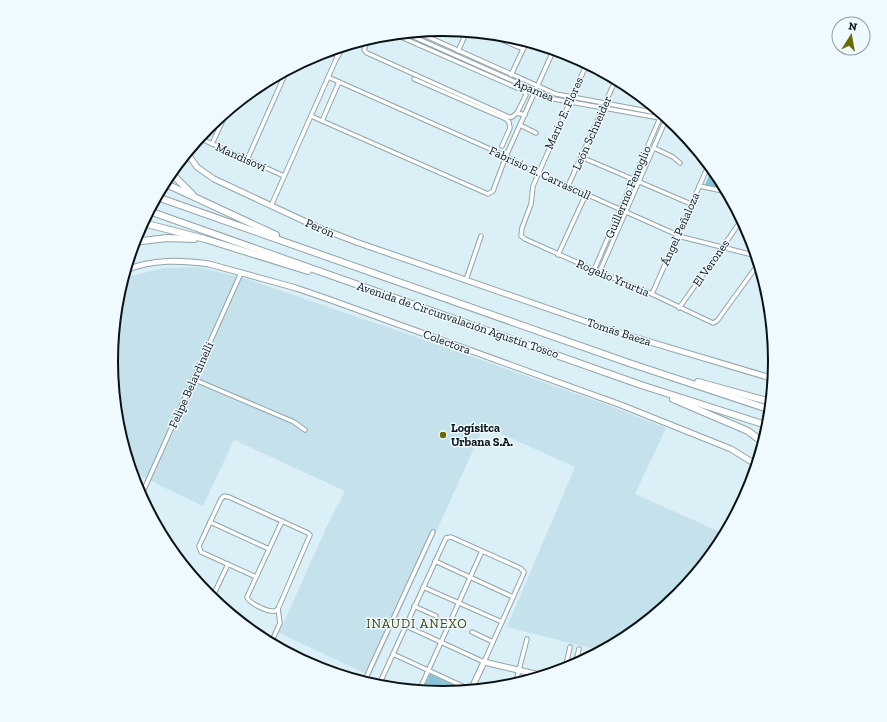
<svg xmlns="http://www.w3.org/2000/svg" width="887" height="722" viewBox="0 0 887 722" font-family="'Zilla Slab',serif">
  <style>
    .built { fill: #c5e2ec }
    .green { fill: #8ac3d7 }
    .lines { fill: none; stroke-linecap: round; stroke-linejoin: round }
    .street-casing { stroke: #91a4ab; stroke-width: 5.5 }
    .secondary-casing { stroke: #91a4ab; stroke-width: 7 }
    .highway-casing { stroke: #91a4ab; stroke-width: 8 }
    .street { stroke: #fff; stroke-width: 3.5 }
    .secondary { stroke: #fff; stroke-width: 5 }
    .highway { stroke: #fff; stroke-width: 6 }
    .poi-dot { fill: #6b6903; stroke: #eefaff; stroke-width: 1.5 }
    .labels { text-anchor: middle; stroke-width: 3; stroke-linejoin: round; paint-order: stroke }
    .street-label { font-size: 12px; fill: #0b1215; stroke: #eefaff }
    .poi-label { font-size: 12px; font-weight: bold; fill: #0b1215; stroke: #eefaff; text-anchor: start }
    .neighbourhood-label { font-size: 13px; letter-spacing: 1px; fill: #444200; stroke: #eefaff }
    .rim { fill: none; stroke: #0b1215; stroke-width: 2 }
  </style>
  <rect width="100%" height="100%" fill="#daeff6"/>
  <polygon class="built" points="198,267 247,279 416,337 602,403 666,428 635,494 725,534 719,546 678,596 628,637 602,651 507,627 575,467 484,426 371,676 279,633 327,526 345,491 234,440 203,506 132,472 118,426 112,361 118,296 123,278 164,268"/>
  <g class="green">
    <polygon points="492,34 508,35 522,39 519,46"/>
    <polygon points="712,168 720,177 726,189 705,185"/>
    <polygon points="430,674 466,691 443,693 422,691"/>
  </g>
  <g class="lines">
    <g class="street-casing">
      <g id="street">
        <polyline points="417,32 556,94 663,114"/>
        <polyline points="405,33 554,99 671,120"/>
        <polyline points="486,33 523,49"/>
        <polyline points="394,34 524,91 526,95 517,113"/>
        <polyline points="368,39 364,50 367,53 509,117 512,117 517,113 525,115"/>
        <polyline points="458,51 467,31"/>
        <polyline points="587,63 533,186 531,204 522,228 521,236 525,239 594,270 652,294 713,323 717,321 759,263"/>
        <polyline points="511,75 527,41"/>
        <polyline points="328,77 506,156 523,166 682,237 757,256"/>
        <polyline points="414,79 506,119 509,122 510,128 502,146"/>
        <polyline points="311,116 488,194 493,191 506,156 554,49"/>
        <polyline points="322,121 339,82"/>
        <polyline points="520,125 536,133"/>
        <polyline points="199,138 284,176"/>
        <polyline points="212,144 227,111"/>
        <polyline points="654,148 673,157 680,163"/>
        <polyline points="581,157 691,204"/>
        <polyline points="247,160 287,70"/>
        <polyline points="568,186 616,79"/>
        <polyline points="699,186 728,192"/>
        <polyline points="271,206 338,55"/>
        <polyline points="558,255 586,194"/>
        <polyline points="594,270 660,118"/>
        <polyline points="599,273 667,117"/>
        <polyline points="466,280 481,236"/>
        <polyline points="652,294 709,164"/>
        <polyline points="679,308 722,248 742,219"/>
        <polyline points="193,379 294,422 305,430"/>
        <polyline points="141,496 241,273"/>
        <polyline points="210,522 269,549"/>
        <polyline points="435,561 513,597"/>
        <polyline points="256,577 201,552 199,546 221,499 224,496 229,497 308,533 310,535 278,609 280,623 271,643"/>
        <polyline points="423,587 502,622"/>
        <polyline points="212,598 228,564"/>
        <polyline points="414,606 436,616"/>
        <path d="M278,609C276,610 275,612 272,611C266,611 249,603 247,597L282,521"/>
        <polyline points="472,632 493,642"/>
        <polyline points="393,654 471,690"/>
        <polyline points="575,666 579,649"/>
        <polyline points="565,669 570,647"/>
        <polyline points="381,681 397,688"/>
        <polyline points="364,682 433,532"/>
        <polyline points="515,685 527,639"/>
        <polyline points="378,687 446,538 451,537 520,568 524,572 523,575 484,662 406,626"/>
        <polyline points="419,691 482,551"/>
      </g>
    </g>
    <g class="secondary-casing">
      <g id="secondary">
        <polyline points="329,51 338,55 342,46"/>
        <polyline points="187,153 197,167 214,179 317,227 356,242 610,330 774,379"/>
        <path d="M126,270C153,259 181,260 209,264L296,288L328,299L621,405L731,449L757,465"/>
        <polyline points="471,690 484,662 544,676"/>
      </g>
    </g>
    <g class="highway-casing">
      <g id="highway">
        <polyline points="171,173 192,194"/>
        <polyline points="164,183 276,235"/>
        <polyline points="157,197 629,363 771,410"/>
        <polyline points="149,211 641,385 769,426"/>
        <polyline points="143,223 205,239 308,271"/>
        <polyline points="134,242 167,238 194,239"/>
        <polyline points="698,382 771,402"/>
        <polyline points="673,399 748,431 764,443"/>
      </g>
    </g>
    <use href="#street" class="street"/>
    <use href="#secondary" class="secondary"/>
    <use href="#highway" class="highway"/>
  </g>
  <circle class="poi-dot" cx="443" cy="435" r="4"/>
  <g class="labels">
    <g class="street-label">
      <text transform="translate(534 90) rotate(23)" y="4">Apamea</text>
      <text transform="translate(564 113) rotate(-66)" y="4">Mario E. Flores</text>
      <text transform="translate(592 133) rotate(-66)" y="4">León Schneider</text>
      <text transform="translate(241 157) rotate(24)" y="4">Mandisoví</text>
      <text transform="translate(540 173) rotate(25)" y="4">Fabrisio E. Carrascull</text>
      <text transform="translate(628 192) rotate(-67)" y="4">Guillermo Fenoglio</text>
      <text transform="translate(320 228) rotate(23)" y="4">Perón</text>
      <text transform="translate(680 229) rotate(-66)" y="4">Ángel Peñaloza</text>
      <text transform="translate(711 263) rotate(-55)" y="4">El Verones</text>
      <text transform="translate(613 278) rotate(23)" y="4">Rogelio Yrurtia</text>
      <text transform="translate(458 320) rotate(19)" y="4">Avenida de Circunvalación Agustín Tosco</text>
      <text transform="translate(619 332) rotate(18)" y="4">Tomás Baeza</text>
      <text transform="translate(447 342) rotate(20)" y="4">Colectora</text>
      <text transform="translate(191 385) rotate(-66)" y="4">Felipe Belardinelli</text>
    </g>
    <g class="poi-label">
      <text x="451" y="432">Logísitca<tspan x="451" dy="14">Urbana S.A.</tspan></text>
    </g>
    <g class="neighbourhood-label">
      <text x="417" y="628">INAUDI ANEXO</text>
    </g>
  </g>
  <path d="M0 0H887V722H0ZM118 361a325 325 0 1 1 650 0a325 325 0 1 1-650 0Z" fill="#eefaff" fill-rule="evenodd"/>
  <path class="rim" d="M118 361a325 325 0 1 1 650 0a325 325 0 1 1-650 0Z"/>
  <g transform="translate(851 36) rotate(11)"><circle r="19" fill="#eefaff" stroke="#939da1"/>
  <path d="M0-3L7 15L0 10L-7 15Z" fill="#6b6903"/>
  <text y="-6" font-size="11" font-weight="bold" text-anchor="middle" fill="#0b1215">N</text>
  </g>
</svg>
